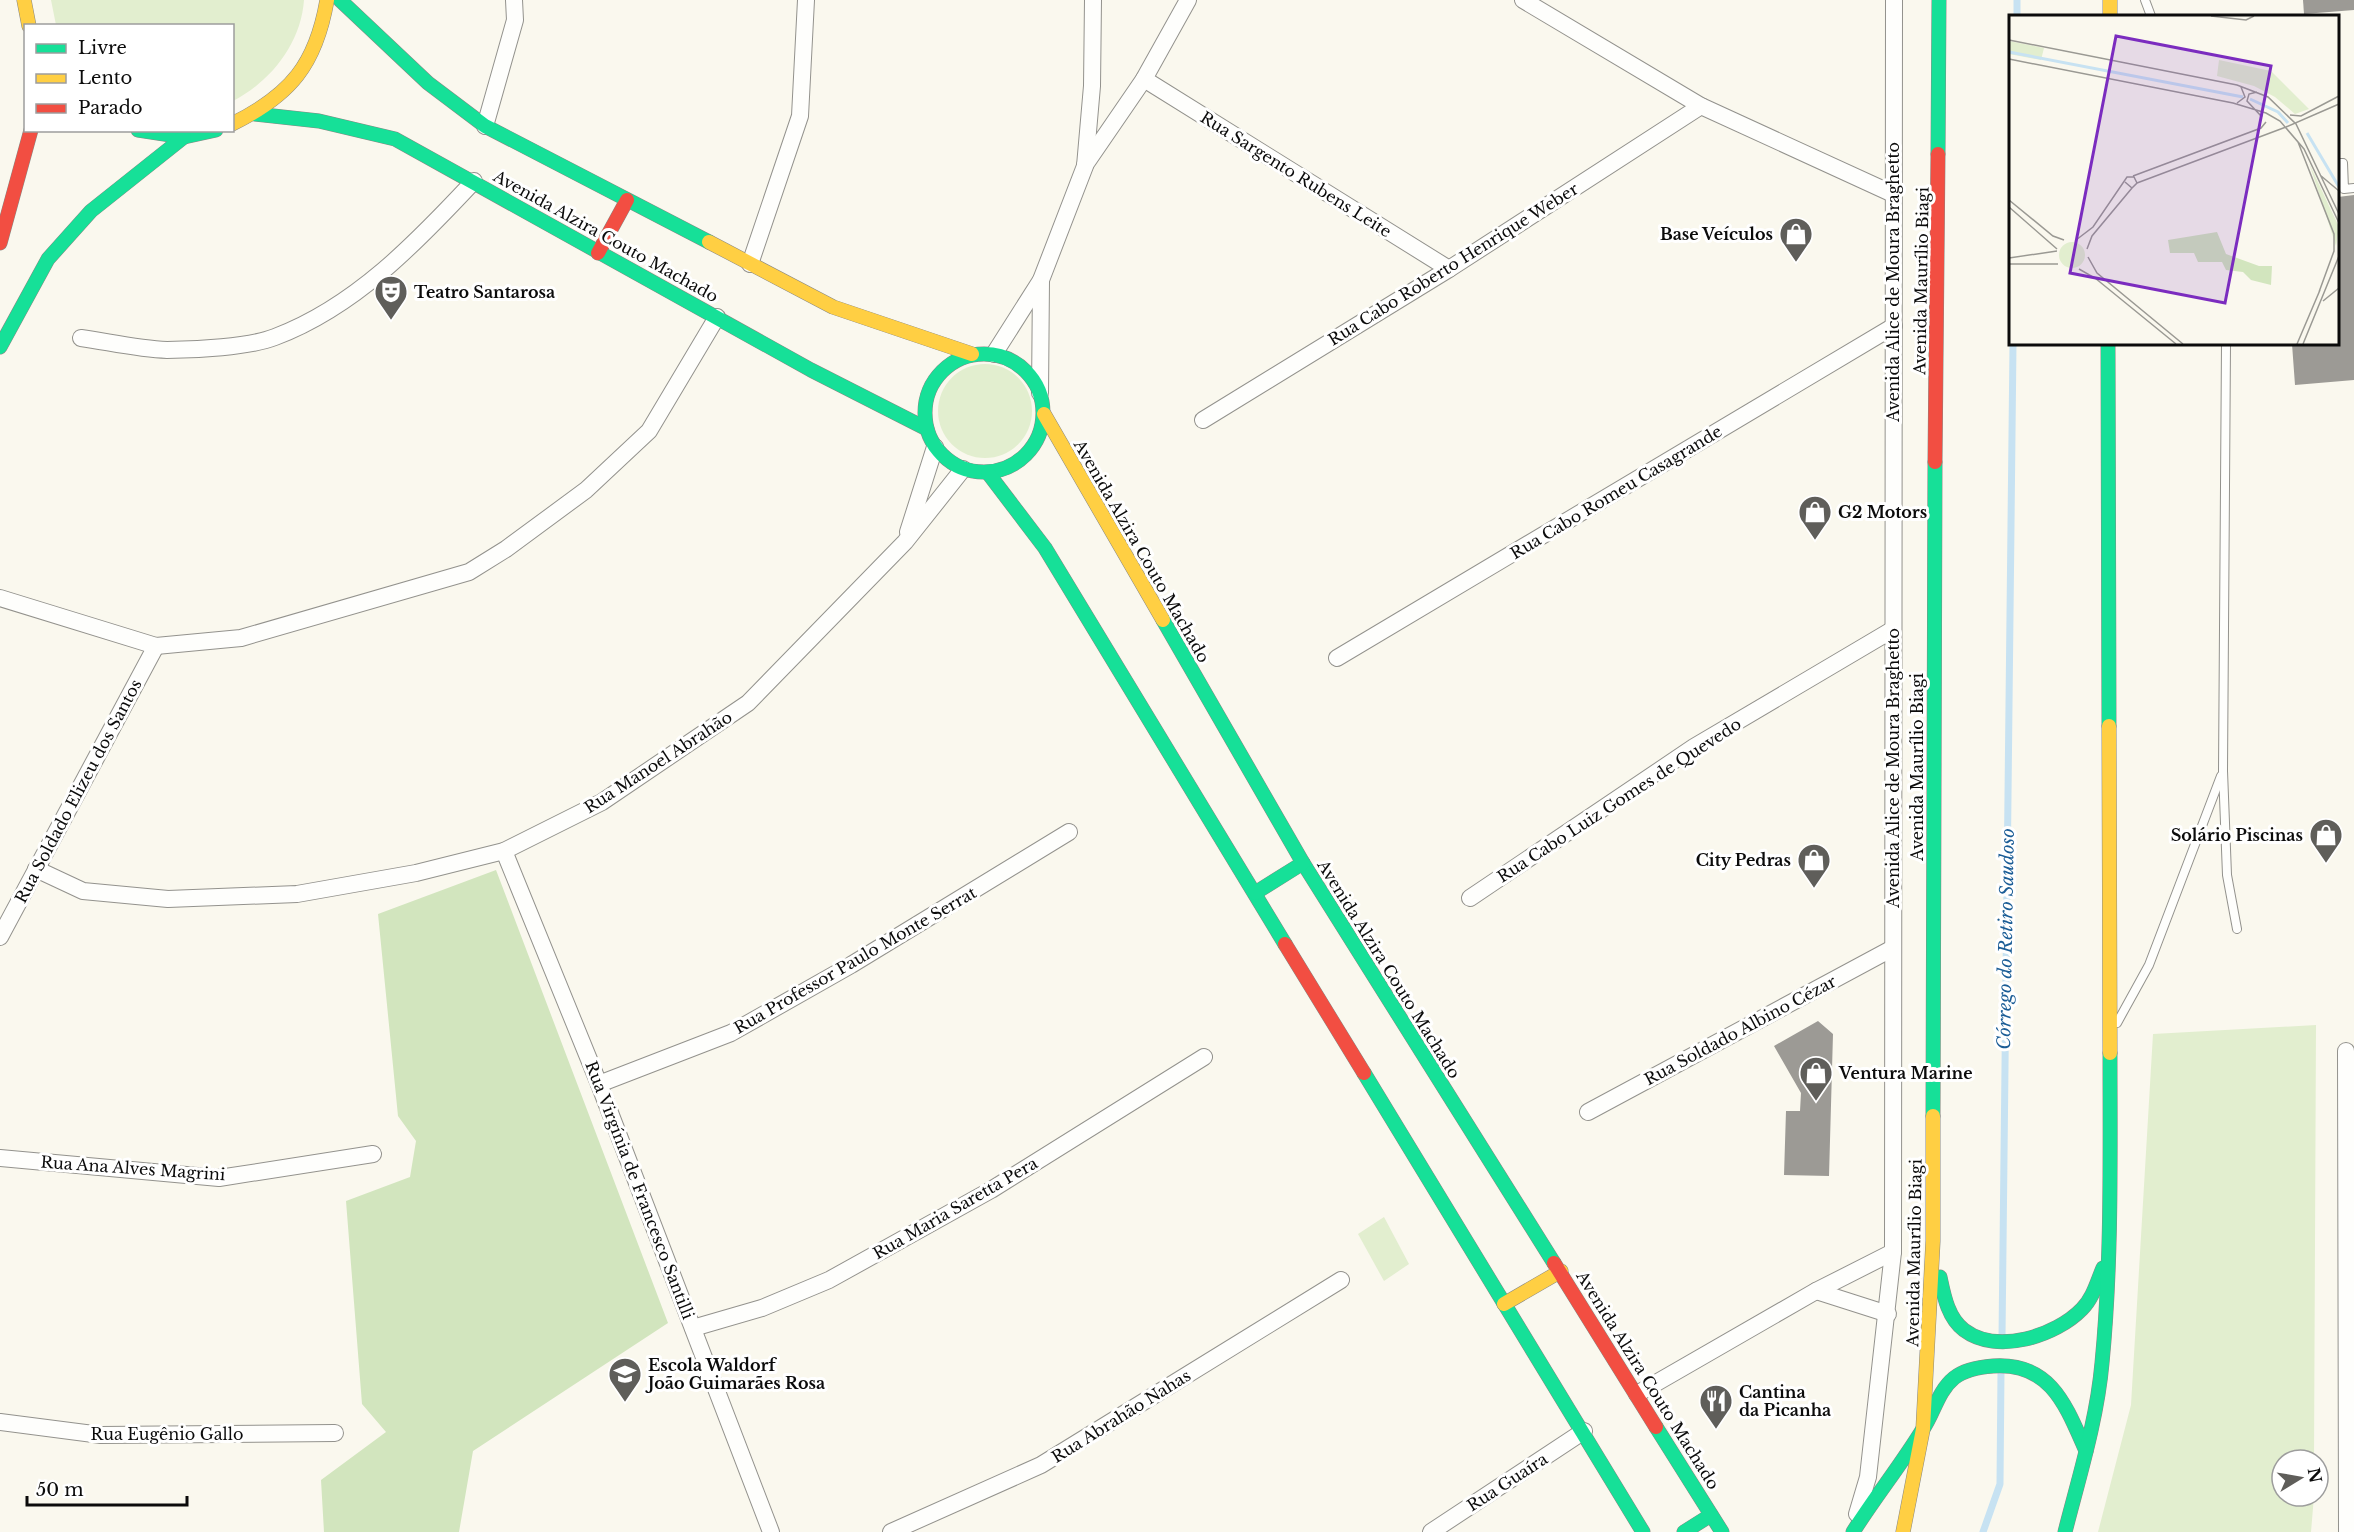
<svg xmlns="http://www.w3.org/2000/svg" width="2354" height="1532" viewBox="0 0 2354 1532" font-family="'Libre Baskerville',serif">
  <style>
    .green { fill: #e2eecf }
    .forest { fill: #d2e5be }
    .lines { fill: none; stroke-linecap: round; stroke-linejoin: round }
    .stream { stroke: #c7e2f2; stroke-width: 7 }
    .building { fill: #9c9a95 }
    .lane-casing { stroke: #93928d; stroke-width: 10 }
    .street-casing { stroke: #93928d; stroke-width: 18 }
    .fast-casing { stroke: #898884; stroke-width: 15 }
    .slow-casing { stroke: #898884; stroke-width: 15 }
    .jam-casing { stroke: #898884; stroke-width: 15 }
    .lane { stroke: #fefefc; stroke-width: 8 }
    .street { stroke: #fefefc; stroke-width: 16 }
    .fast { stroke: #16e098; stroke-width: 14 }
    .slow { stroke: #ffcf43; stroke-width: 14 }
    .jam { stroke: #f24e42; stroke-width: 14 }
    .labels { text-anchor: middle; stroke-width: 6; stroke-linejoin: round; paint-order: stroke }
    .street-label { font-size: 16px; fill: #0b0b0b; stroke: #fff }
    .poi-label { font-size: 16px; font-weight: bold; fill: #0b0b0b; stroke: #fff; text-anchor: start }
    .water-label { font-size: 18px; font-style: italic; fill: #1b5d96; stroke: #fff }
    .inset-river { fill: none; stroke: #c7e2f2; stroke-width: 3 }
    .inset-road { fill: none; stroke: #9a9993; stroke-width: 1.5 }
    .view { fill: #7b2cbf; fill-opacity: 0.15; stroke: #7b2cbf; stroke-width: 3 }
    .inset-edge { fill: none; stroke: #0b0b0b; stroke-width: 3 }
  </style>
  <rect width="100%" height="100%" fill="#faf8ee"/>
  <g class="green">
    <path d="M51,0H304C301,44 270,82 233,101L232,26L56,25Z"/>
    <circle cx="985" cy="411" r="47"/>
    <polygon points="2316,1025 2314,1460 2282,1460 2282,1496 2314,1496 2311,1532 2098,1532 2131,1405 2153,1034"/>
    <polygon points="1384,1217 1409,1264 1384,1281 1358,1234"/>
  </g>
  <polygon class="forest" points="496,870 668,1323 473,1451 459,1532 324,1532 321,1480 386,1432 362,1404 346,1201 410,1177 416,1141 398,1116 378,914"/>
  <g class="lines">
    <g class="stream">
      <polyline points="2017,16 2017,0"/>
      <polyline points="2002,1338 2013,344"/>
      <polyline points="1983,1532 2000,1484 2001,1370"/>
    </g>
  </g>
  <g class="building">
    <polygon points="2303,0 2354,0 2354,10 2304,14"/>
    <polygon points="2354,195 2354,380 2295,385 2292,344 2338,344 2338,197"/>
    <polygon points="1818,1021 1833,1034 1829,1176 1784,1175 1786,1111 1800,1111 1801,1093 1774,1046"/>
  </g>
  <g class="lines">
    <g class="lane-casing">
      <g id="lane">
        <polyline points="2145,0 2151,16"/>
        <polyline points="2338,163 2343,163 2344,189 2354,188"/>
        <polyline points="2226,344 2223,771 2227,875 2237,929"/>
        <polyline points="2117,1023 2149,965 2221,776"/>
      </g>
    </g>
    <g class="street-casing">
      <g id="street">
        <polyline points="1523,0 1701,106 1893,194"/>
        <polyline points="1144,79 1449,269"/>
        <polyline points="485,126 515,20 514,0"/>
        <polyline points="1085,165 1144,79 1188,0"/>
        <polyline points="750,264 800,116 806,0"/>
        <path d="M81,338C109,342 138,349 167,350C194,350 250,347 275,337C355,307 417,242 474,181"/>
        <polyline points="994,354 1041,280 1085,166 1092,86 1093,0"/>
        <polyline points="1040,393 1041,280"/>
        <polyline points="1203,420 1449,269 1701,106"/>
        <polyline points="908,532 935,447"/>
        <polyline points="0,598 156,646 241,638 469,572 506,549 586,490 649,431 717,317"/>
        <polyline points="1337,658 1894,326"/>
        <polyline points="504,851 599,1084 771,1532"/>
        <polyline points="36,869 83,891 168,899 297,894 416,873 504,851 602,802 748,703 905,542 963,469"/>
        <polyline points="1470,898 1694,747 1892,630"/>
        <polyline points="0,937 156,646"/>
        <polyline points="2346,1051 2347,1532"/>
        <polyline points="599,1084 731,1033 851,965 1069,832"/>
        <polyline points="1588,1112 1893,948"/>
        <polyline points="0,1158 219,1178 373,1154"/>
        <polyline points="1816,1291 1888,1314"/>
        <polyline points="693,1328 762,1308 829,1280 991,1190 1204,1057"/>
        <polyline points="1637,1394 1816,1291 1893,1252"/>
        <polyline points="0,1422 101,1435 335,1433"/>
        <polyline points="1857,1514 1868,1477 1893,1252 1894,0"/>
        <polyline points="891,1532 1041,1465 1341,1280"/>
        <polyline points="1431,1532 1584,1431"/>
      </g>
    </g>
    <g class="fast-casing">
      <g id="fast">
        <polyline points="340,0 428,83 485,126 709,242"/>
        <polyline points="255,114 319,121 395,139 811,370 927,429"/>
        <polyline points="138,130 184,137 216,130"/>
        <polyline points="1938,154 1939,0"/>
        <polyline points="2108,344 2109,726"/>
        <polyline points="0,347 48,259 91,211 184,137"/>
        <circle cx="984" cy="413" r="59"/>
        <polyline points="988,473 1045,548 1285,944"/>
        <polyline points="1163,620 1303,863 1554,1263"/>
        <polyline points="1255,893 1303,863"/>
        <polyline points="1364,1073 1643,1532"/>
        <polyline points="1933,1116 1935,462"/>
        <path d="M1940,1277C1944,1296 1948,1318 1964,1330C1997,1355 2056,1336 2082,1309C2093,1298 2097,1282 2103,1268"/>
        <polyline points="1656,1427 1722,1532"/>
        <polyline points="1684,1532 1711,1515"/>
        <path d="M1853,1532C1875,1497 1901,1465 1923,1429C1934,1413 1938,1391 1954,1378C1964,1370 1980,1367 1993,1366C2051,1362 2066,1406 2086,1451"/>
        <path d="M2065,1532C2079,1477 2097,1420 2102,1363C2112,1260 2110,1156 2110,1053"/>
      </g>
    </g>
    <g class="slow-casing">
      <g id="slow">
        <polyline points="24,0 29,26"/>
        <polyline points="2110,0 2110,16"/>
        <path d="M232,124C291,95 316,64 327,0"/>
        <polyline points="709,242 833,307 972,354"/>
        <polyline points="1044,414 1163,620"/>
        <polyline points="2109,726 2110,1053"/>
        <polyline points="1504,1304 1561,1271"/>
        <polyline points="1903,1532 1923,1429 1933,1241 1933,1116"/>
      </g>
    </g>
    <g class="jam-casing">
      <g id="jam">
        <polyline points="0,243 31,130"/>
        <polyline points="598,253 627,200"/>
        <polyline points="1935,462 1938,154"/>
        <polyline points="1285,944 1364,1073"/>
        <polyline points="1554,1263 1656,1427"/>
      </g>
    </g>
    <use href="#lane" class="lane"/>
    <use href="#street" class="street"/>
    <use href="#fast" class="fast"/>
    <use href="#slow" class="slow"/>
    <use href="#jam" class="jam"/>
  </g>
  <defs>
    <g id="shop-pin" transform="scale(1.725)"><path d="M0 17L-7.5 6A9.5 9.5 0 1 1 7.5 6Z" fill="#5f5e5a" stroke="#fff"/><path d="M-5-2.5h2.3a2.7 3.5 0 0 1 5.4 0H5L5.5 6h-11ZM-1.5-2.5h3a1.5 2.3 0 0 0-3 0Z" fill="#fff"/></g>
    <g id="theatre-pin" transform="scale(1.725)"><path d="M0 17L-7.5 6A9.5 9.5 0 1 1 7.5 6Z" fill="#5f5e5a" stroke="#fff"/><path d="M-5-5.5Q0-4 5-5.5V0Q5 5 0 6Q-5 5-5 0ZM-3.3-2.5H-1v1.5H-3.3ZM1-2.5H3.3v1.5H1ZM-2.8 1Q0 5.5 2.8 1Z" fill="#fff"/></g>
    <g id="school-pin" transform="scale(1.725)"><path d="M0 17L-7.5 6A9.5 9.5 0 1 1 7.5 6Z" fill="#5f5e5a" stroke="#fff"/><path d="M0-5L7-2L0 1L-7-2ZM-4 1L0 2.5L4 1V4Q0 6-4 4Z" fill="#fff"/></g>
    <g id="restaurant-pin" transform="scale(1.725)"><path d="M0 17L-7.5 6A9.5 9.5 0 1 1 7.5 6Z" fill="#5f5e5a" stroke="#fff"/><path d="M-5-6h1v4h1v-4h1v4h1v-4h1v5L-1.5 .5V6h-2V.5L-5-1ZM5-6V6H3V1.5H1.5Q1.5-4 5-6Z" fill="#fff"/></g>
  </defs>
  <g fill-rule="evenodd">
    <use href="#shop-pin" x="1796" y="234"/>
    <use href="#theatre-pin" x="391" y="292"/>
    <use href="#shop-pin" x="1815" y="512"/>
    <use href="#shop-pin" x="2326" y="835"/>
    <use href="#shop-pin" x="1814" y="860"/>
    <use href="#shop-pin" x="1816" y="1073"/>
    <use href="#school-pin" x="625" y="1374"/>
    <use href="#restaurant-pin" x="1716" y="1401"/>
  </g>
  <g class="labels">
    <g class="street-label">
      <text transform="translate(1296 174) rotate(32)" y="6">Rua Sargento Rubens Leite</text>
      <text transform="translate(606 236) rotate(29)" y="6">Avenida Alzira Couto Machado</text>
      <text transform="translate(1453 264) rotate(-32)" y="6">Rua Cabo Roberto Henrique Weber</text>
      <text transform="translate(1921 281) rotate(-89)" y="6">Avenida Maurílio Biagi</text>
      <text transform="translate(1893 282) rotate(-90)" y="6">Avenida Alice de Moura Braghetto</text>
      <text transform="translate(1616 492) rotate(-31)" y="6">Rua Cabo Romeu Casagrande</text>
      <text transform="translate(1142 551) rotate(60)" y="6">Avenida Alzira Couto Machado</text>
      <text transform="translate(658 762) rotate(-33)" y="6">Rua Manoel Abrahão</text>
      <text transform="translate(1917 767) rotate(-90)" y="6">Avenida Maurílio Biagi</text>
      <text transform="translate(1893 768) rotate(-90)" y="6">Avenida Alice de Moura Braghetto</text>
      <text transform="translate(78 791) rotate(-62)" y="6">Rua Soldado Elizeu dos Santos</text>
      <text transform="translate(1619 800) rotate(-33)" y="6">Rua Cabo Luiz Gomes de Quevedo</text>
      <text transform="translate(855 960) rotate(-30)" y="6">Rua Professor Paulo Monte Serrat</text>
      <text transform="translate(1389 969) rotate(58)" y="6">Avenida Alzira Couto Machado</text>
      <text transform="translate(1740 1030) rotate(-28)" y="6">Rua Soldado Albino Cézar</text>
      <text transform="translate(133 1168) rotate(4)" y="6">Rua Ana Alves Magrini</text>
      <text transform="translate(640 1190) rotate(69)" y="6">Rua Virgínia de Francesco Santilli</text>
      <text transform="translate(955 1208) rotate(-30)" y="6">Rua Maria Saretta Pera</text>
      <text transform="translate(1914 1253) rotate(-89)" y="6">Avenida Maurílio Biagi</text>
      <text transform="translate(1648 1380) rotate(58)" y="6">Avenida Alzira Couto Machado</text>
      <text transform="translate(1121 1416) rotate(-32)" y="6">Rua Abrahão Nahas</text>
      <text x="167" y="1440">Rua Eugênio Gallo</text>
      <text transform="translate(1507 1482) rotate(-33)" y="6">Rua Guaíra</text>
    </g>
    <g class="poi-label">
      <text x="1773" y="240" text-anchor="end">Base Veículos</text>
      <text x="414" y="298">Teatro Santarosa</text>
      <text x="1838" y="518">G2 Motors</text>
      <text x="2303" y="841" text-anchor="end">Solário Piscinas</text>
      <text x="1791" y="866" text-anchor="end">City Pedras</text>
      <text x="1839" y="1079">Ventura Marine</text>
      <text x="648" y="1371">Escola Waldorf<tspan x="648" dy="18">João Guimarães Rosa</tspan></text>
      <text x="1739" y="1398">Cantina<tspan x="1739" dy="18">da Picanha</tspan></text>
    </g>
    <g class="water-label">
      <text transform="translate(2006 939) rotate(-89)" y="6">Córrego do Retiro Saudoso</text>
    </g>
  </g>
  <g transform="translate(2009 15)">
    <rect width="330" height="330" fill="#faf8ee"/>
    <path d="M0,26L35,33L32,45L0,39ZM210,45L262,56L300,94L286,99L266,82L245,71L208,61ZM300,148L330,212L327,231ZM50 240a13 13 0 1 1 26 0a13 13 0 1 1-26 0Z" fill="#e2eecf"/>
    <path d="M208,217L217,239L250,251H263L262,270L242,265L234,257L217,255L213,247H189L185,238H161L159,225Z" fill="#d2e5be"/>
    <path class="inset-river" d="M0,37L234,82M241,84L269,97L279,108M298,118L330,172"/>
    <path class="inset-road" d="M202,1L237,5L245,1M0,25L228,70L259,82L287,109L330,199M0,44L224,88L257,98L271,106L295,134L330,208M248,77L240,79L238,86L253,102M228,88L236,82L232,72M281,100L292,101L330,81M277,112L330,89M289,127L325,219V236L310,277M311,160L330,176M124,161L252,113L257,107M128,168L277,112M0,185L44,221L55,225M0,192L48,234M67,225L84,212L118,162H125L128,168L123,173L116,167M78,234L83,221L123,173M79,242L88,258L174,329M0,243L48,236M0,249H49M70,254L86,263L167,329M314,286L330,273M288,329L311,275M294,329L330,241"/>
    <path class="view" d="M107,21L262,51L216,288L61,258Z"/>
    <rect width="330" height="330" class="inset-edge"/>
  </g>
  <rect x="24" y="24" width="210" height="108" fill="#ffffff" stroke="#9d9d9d" stroke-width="1.5"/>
  <rect x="36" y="44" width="30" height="9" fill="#16e098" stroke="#9d9d9d" stroke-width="1.5"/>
  <text x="78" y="54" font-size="18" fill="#0b0b0b">Livre</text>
  <rect x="36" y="74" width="30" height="9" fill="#ffcf43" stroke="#9d9d9d" stroke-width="1.5"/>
  <text x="78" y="84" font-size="18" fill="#0b0b0b">Lento</text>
  <rect x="36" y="104" width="30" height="9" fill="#f24e42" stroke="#9d9d9d" stroke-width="1.5"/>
  <text x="78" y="114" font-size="18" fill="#0b0b0b">Parado</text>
  <g transform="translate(2300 1478) rotate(79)"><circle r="28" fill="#ffffff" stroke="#9d9d9d" stroke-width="1.5"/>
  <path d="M0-4.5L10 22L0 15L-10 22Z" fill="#5f5e5a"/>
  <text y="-9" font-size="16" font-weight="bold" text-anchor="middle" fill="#0b0b0b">N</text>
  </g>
  <path d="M27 1496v9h160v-9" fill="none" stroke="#0b0b0b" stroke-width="3"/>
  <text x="36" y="1496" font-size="18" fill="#0b0b0b" stroke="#ffffff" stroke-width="4.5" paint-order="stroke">50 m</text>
</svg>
